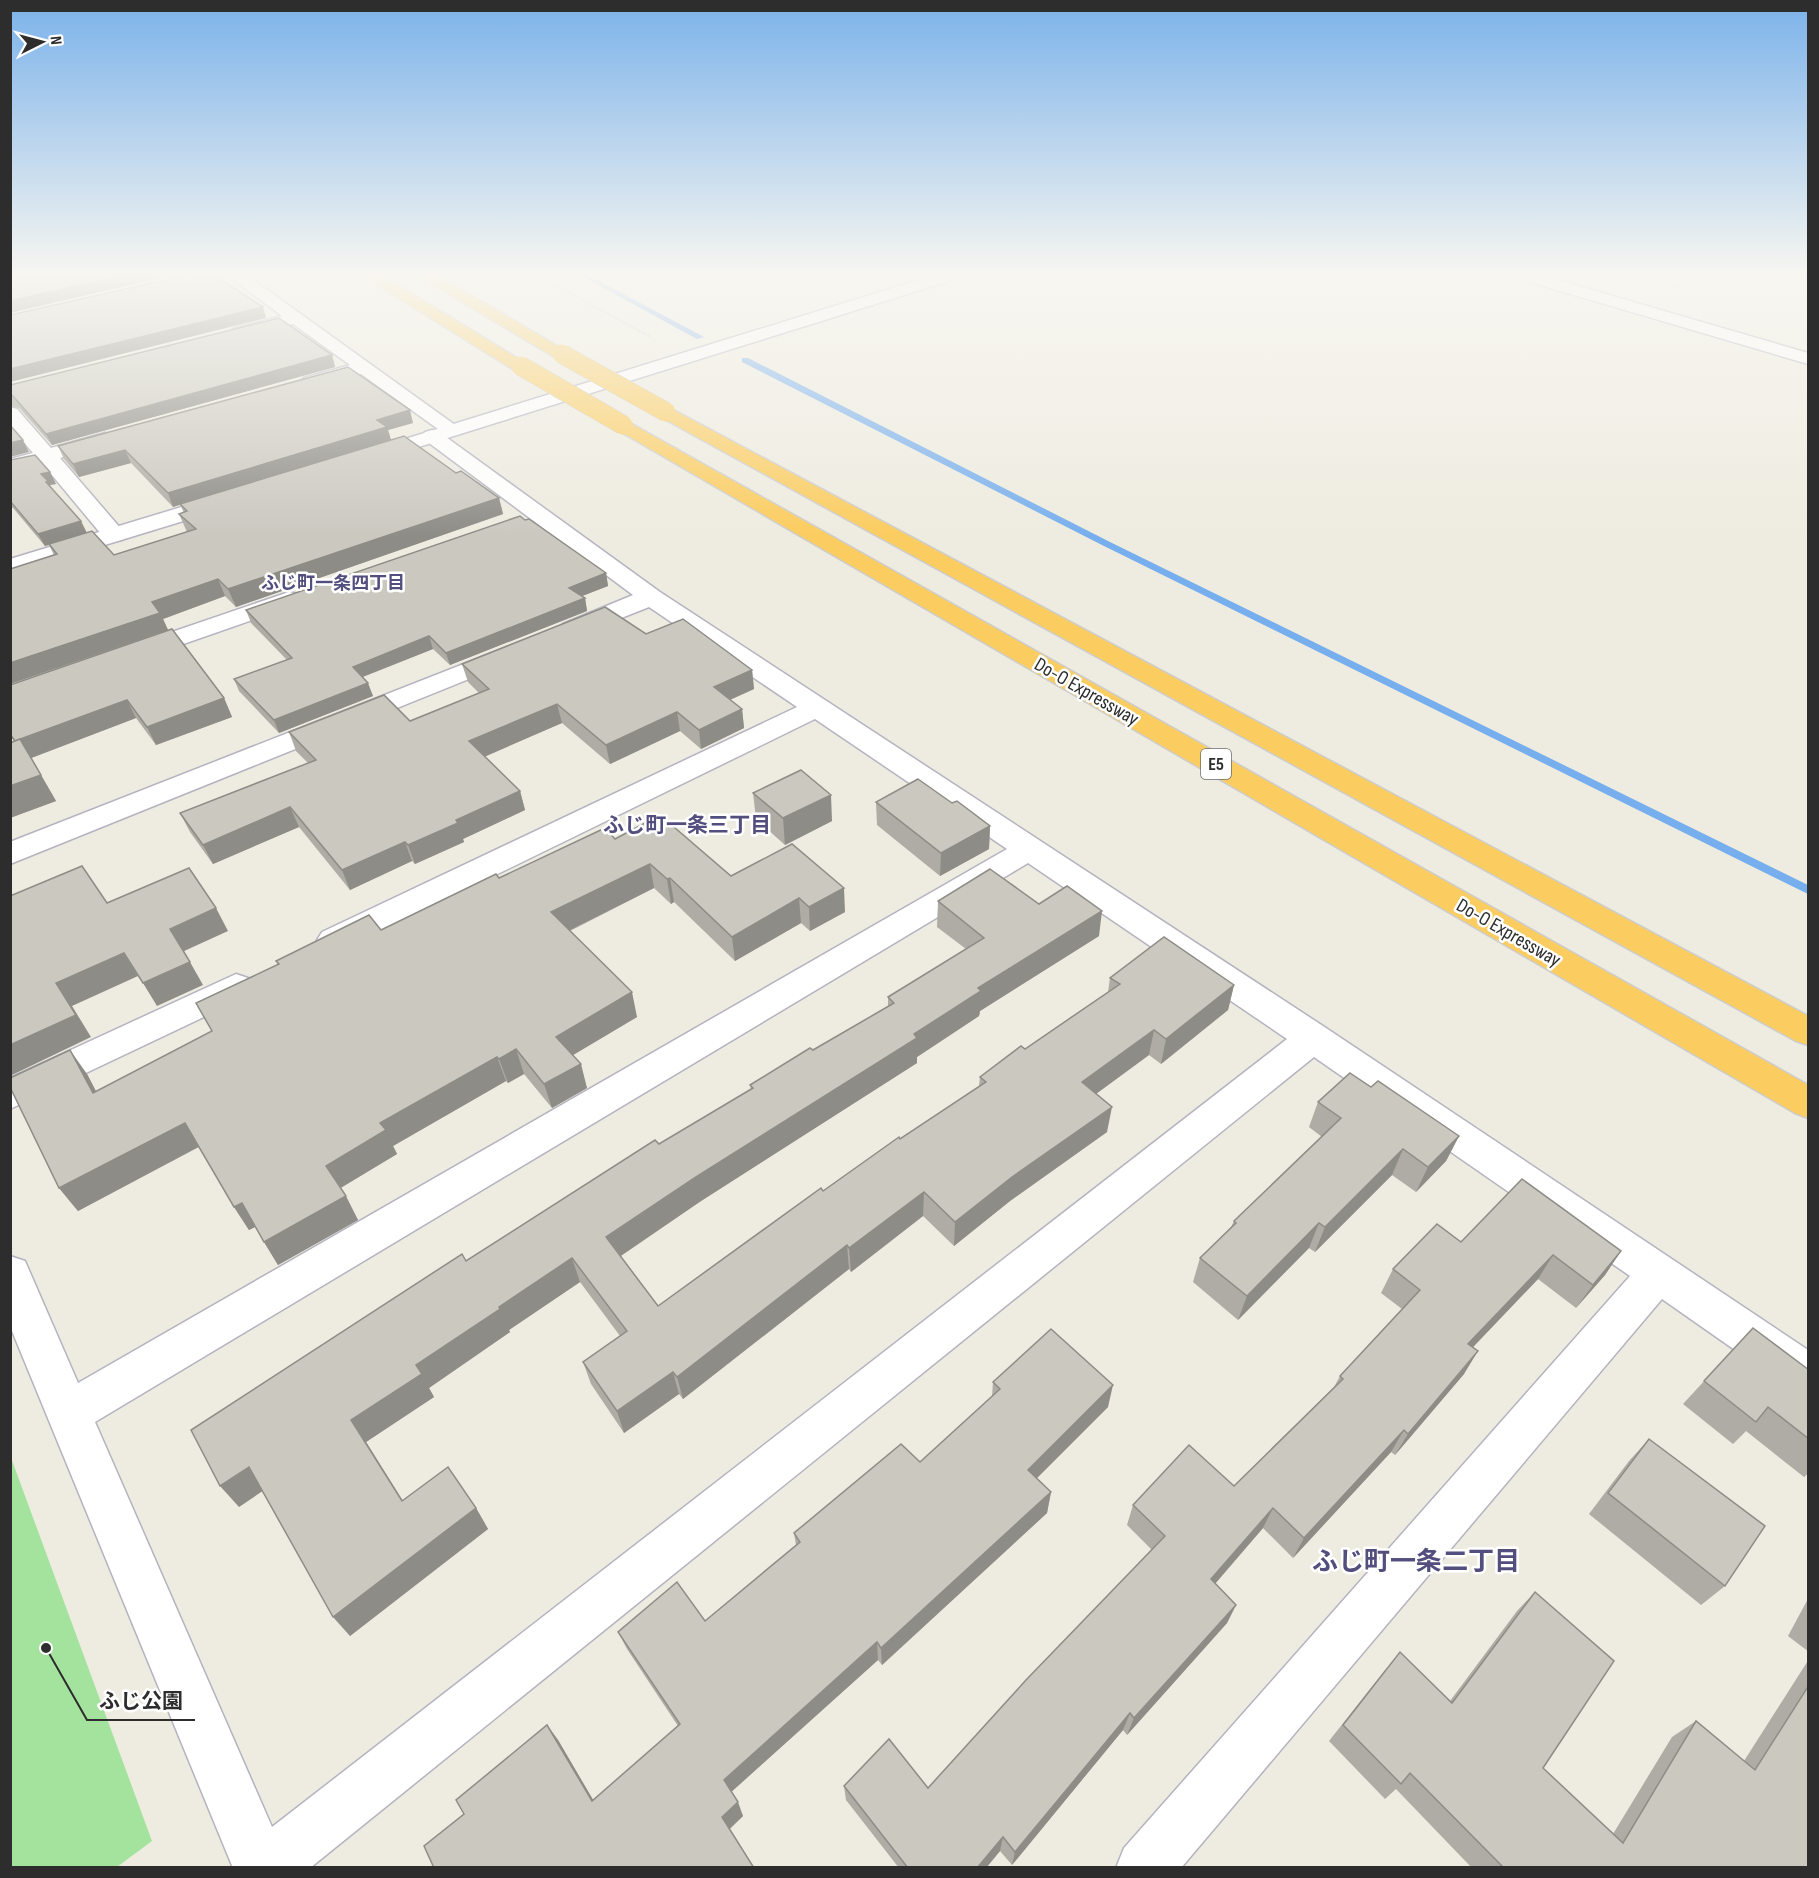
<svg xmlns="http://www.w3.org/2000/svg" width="1819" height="1878" viewBox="0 0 1819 1878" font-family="'Sofia Sans Condensed','Noto Sans JP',sans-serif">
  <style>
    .green { fill: #a4e39e }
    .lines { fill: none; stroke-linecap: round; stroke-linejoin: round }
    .stream { fill: #77aeed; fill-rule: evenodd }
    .street-casing { stroke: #b4b3c0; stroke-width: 3 }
    .secondary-casing { stroke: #b4b3c0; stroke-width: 3 }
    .highway-casing { stroke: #cdcdcd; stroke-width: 3 }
    .path { stroke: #cdcdcd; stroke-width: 2; stroke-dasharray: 2 1.5; stroke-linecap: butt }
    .street { fill: #fff; fill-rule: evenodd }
    .secondary { fill: #fff; fill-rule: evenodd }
    .highway { fill: #fbcc5f; fill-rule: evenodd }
    .highway-bridge-casing { stroke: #cdcdcd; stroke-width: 20; stroke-linecap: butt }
    .highway-bridge { stroke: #fbcc5f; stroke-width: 19 }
    .wall { fill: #aeaca4 }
    .shaded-wall { fill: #8d8c86 }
    .building { fill: #cac8bf; stroke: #8d8c86; stroke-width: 1.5 }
    .labels { text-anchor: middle; stroke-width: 5; stroke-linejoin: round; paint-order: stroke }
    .far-neighbourhood-label { font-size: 18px; font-weight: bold; fill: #524e7e; stroke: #fff }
    .shield { fill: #fff; stroke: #6c6c6c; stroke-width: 1.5 }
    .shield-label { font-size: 18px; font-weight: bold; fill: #2d2d2d }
    .street-label { font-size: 20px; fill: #2d2d2d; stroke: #fff }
    .neighbourhood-label { font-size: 21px; font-weight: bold; fill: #524e7e; stroke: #fff }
    .near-neighbourhood-label { font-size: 26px; font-weight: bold; fill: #524e7e; stroke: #fff }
    .leader { fill: none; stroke: #2d2d2d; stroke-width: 2 }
    .callout-dot { fill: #2d2d2d; stroke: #fff; stroke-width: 2 }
    .callout-label { font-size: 21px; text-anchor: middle; font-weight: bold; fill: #2d2d2d; stroke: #fff; stroke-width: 5; stroke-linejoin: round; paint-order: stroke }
  </style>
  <rect width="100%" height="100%" fill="#eeece0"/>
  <polygon class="green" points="10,1455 152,1841 117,1867 11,1867"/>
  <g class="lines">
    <g class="stream">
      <polygon points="578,274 586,274 704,337 697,339"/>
      <polygon points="742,358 748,358 1110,542 1808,885 1808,894 1104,546 742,362"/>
    </g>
    <g class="street-casing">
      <g id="street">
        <polygon points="226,274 245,274 462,430 459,434 445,434 361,374 311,388 304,386 301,382 304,378 350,365 293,324 239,338 233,337 230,333 233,329 282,316"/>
        <polygon points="10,407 17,409 51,448 105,433 112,435 115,439 112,443 60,458 122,530 125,535 122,540 106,540 42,463 10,472 10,459 33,453 10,426"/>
        <path d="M432,430L439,432L660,592L1326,1028L1808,1350V1395L1792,1390L1662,1299L1181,1868H1116L1124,1848L1630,1276L1314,1057L310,1868H233L10,1326V1256L25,1261L78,1383L1007,849L815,719L346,948L334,952L322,948L317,940L322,932L797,707L649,607L581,634L572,637L563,634L559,629L563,624L633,595L425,440L422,436L425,432ZM1028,863L1287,1039L272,1827L95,1422Z"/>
        <polygon points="289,592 298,594 301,599 298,604 146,657 137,660 128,657 124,652 128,647"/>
        <polygon points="507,647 516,650 520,655 516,660 10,864 10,842"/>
        <polygon points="236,974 248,978 253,987 248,996 10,1109 10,1078"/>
      </g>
    </g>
    <g class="secondary-casing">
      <g id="secondary">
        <polygon points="938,274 964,274 962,277 377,460 363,460 360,456 363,452"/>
        <polygon points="1511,274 1537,274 1808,353 1808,364 1513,277"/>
        <polygon points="221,495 229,497 232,502 229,507 10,574 10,559"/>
      </g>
    </g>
    <g class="highway-casing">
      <g id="highway">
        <polygon points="360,274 380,274 530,366 521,372 514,370"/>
        <polygon points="415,274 435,274 571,354 562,359 556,358"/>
        <polygon points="666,406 1808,1016 1808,1045 1796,1041 659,416 656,412 659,408"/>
        <polygon points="623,419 1808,1085 1808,1118 1795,1113 616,429 613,425 616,421"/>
      </g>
    </g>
    <g class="path">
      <polyline points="534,274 651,337"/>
      <polyline points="1675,288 1705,274"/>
    </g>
    <use href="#street" class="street"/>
    <use href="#secondary" class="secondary"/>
    <use href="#highway" class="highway"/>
    <g class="highway-bridge-casing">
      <g id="highway-bridge">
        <polyline points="562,354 666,412"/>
        <polyline points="521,366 623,425"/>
      </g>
    </g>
    <use href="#highway-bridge" class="highway-bridge"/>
  </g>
  <g class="wall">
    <polygon points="332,355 335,367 52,445 19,408 10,406 10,385"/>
    <polygon points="413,423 388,430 391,440 456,473 499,498 503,514 236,607 225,596 163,619 168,630 10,684 54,555 49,545 45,546 13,508 10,509 10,460 50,472 56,484 50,485 52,490 87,533 114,555 187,532 179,514 184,513 180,504 173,507 131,463 79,477 64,459 58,446"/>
    <polygon points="606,573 608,586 582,596 585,598 587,611 450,665 433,649 363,677 373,696 279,733 239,691 234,679 287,660 251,623 246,610"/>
    <polygon points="646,634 752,670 754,689 730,700 742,709 744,728 701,749 680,731 610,764 562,723 484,756 520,791 525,810 463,839 464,842 415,864 412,861 350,890 299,827 213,864 190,832 180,813 308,763 296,751 289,732 410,721 479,693 468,682 462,664"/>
    <polygon points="10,685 224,698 232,717 156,745 136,718 31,758 56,801 10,818 10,743 14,741 10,736"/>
    <polygon points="753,793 832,821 785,845 756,819"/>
    <polygon points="876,802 952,803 990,826 989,849 940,876 877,825"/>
    <polygon points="653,828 731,876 845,912 810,931 801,923 735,961 674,902 671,904 654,888 570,931 637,1017 573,1055 587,1088 552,1108 524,1074 508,1083 506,1081 393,1146 397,1154 340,1188 358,1220 278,1265 255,1227 249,1230 234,1207 199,1147 78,1211 59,1188 87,1074 96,1091 212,1032 278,965 276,961 381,930 499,878 615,839"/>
    <polygon points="938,901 1039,904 1099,936 980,1011 979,1016 917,1057 917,1063 701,1201 621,1256 658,1306 823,1191 979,1086 980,1077 1025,1049 1108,992 1110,978 1234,985 1228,1010 1161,1064 1149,1055 1096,1094 1107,1132 1010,1201 954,1246 923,1216 851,1272 849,1269 683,1399 679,1394 624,1433 591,1384 583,1362 620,1336 580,1282 509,1330 510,1332 429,1388 434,1397 366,1442 403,1501 476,1508 488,1529 350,1636 262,1491 239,1507 466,1261 659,1144 751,1090 750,1085 813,1050 888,1006 888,997 966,949 937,927"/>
    <polygon points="1371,1087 1459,1136 1446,1161 1416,1192 1392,1175 1315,1252 1309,1248 1238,1320 1193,1282 1200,1258 1231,1227 1234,1221 1322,1137 1309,1127 1318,1102"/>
    <polygon points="1461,1242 1621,1251 1605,1275 1576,1308 1538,1279 1473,1347 1464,1374 1395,1455 1391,1452 1293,1558 1263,1528 1215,1583 1236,1605 1227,1623 1127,1735 1123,1730 1012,1865 1000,1851 986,1868 899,1868 846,1800 844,1786 928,1788 1152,1550 1127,1525 1133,1505 1234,1486 1334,1387 1340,1376 1402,1309 1381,1293 1393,1269"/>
    <polygon points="1753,1328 1809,1370 1809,1473 1804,1477 1746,1431 1733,1444 1683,1404"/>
    <polygon points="993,1382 1108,1407 1037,1478 1051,1492 1047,1513 882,1665 878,1660 731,1792 743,1816 730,1829 464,1814 547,1725 558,1740 593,1800 678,1726 627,1649 618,1632 705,1621 796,1545 794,1533 920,1462 992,1396"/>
    <polygon points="1649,1439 1725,1586 1701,1605 1589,1514 1629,1461"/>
    <polygon points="1535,1592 1543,1768 1613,1834 1672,1737 1696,1721 1744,1761 1809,1659 1809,1868 1472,1868 1396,1789 1385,1799 1329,1741 1385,1670 1450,1701 1517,1611"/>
    <polygon points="1809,1597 1809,1652 1788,1636"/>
  </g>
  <g class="shaded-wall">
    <polygon points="128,274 177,274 10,313 10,301"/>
    <polygon points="263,307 266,318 10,382 10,369"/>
    <polygon points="332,355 335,367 52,445 46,434"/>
    <polygon points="410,410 413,423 388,430 391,440 173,507 168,493 377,420"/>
    <polygon points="23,440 29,452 10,457 10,443"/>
    <polygon points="125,450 131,463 79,477 73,464"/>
    <polygon points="50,472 56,484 50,485 54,494 51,494 41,474"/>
    <polygon points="499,498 503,514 236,607 228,589"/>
    <polygon points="81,521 87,533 45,546 38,534"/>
    <polygon points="606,573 608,586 572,600 569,588"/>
    <polygon points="218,579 225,596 163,619 168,630 10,684 10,663 152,602"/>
    <polygon points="585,598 587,611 450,665 446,653"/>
    <polygon points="429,636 433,649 357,679 353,667"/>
    <polygon points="752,670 754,689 716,706 714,687"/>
    <polygon points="368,683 373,696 279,733 274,720"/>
    <polygon points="224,698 232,717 156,745 147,727"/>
    <polygon points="127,700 136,718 26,760 15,741"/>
    <polygon points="557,704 562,723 475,761 469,741"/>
    <polygon points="742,709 744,728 701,749 699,730"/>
    <polygon points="677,712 680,731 610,764 606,745"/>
    <polygon points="41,775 56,801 10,818 10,786"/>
    <polygon points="520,791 525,810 463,839 464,842 415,864 408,845 456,820"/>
    <polygon points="831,795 832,821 785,845 783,818"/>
    <polygon points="290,807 299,827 213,864 203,845"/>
    <polygon points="990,826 989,849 940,876 941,853"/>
    <polygon points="405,842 412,861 350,890 342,870"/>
    <polygon points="650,864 654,888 558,936 551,912"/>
    <polygon points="670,878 674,902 671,904 667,879"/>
    <polygon points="844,888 845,912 810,931 809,907"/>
    <polygon points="799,898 801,923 735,961 732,937"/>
    <polygon points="216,908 228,931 182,952 170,929"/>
    <polygon points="1102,911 1099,936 980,1011 979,1016 917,1057 917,1063 701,1201 613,1261 606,1237 696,1177 914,1034 978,988"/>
    <polygon points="124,953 138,976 72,1006 91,1037 10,1076 10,1045 56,983"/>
    <polygon points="190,962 203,985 157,1006 143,983"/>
    <polygon points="1234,985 1228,1010 1161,1064 1166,1039"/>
    <polygon points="632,992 637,1017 563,1061 556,1037"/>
    <polygon points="1154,1030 1149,1055 1078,1107 1082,1082"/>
    <polygon points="516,1049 524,1074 508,1083 499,1059"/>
    <polygon points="70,1050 87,1074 109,1117 93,1093"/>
    <polygon points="497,1057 506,1081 393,1146 397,1154 339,1189 326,1166 380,1123"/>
    <polygon points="581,1064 587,1088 552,1108 544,1084"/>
    <polygon points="1112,1107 1107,1132 1010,1201 954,1246 955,1222 1012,1177"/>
    <polygon points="185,1123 200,1146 78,1211 59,1188"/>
    <polygon points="1459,1136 1446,1161 1416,1192 1428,1167"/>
    <polygon points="1403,1149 1392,1175 1315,1252 1325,1227"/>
    <polygon points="924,1192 923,1216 851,1272 849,1248"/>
    <polygon points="346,1196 358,1220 278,1265 264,1242"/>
    <polygon points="242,1203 257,1226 249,1230 234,1207"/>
    <polygon points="1319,1223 1309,1248 1238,1320 1247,1296"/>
    <polygon points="847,1245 849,1269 683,1399 677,1377"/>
    <polygon points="1621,1251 1605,1275 1576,1308 1593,1285"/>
    <polygon points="1553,1255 1538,1279 1455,1366 1468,1344"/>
    <polygon points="572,1258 580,1282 509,1330 510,1332 429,1388 434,1397 366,1442 416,1522 351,1420 416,1365 499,1307"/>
    <polygon points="1478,1351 1464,1374 1395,1455 1408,1434"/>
    <polygon points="673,1372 679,1394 624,1433 617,1411"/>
    <polygon points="1113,1385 1108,1407 1025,1490 1028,1470"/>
    <polygon points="1404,1430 1391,1452 1293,1558 1304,1538"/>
    <polygon points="249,1467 267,1488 239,1507 220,1486"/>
    <polygon points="1051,1492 1047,1513 882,1665 881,1648"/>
    <polygon points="476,1508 488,1529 350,1636 333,1617"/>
    <polygon points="1273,1508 1263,1528 1203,1598 1211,1579"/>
    <polygon points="1236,1605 1227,1623 1127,1735 1134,1718"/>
    <polygon points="877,1642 878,1660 729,1794 724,1780"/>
    <polygon points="1130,1713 1123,1730 1012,1865 1015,1852"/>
    <polygon points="547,1725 558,1740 602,1815 592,1801"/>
    <polygon points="738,1802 743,1816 728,1830 722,1817"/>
    <polygon points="1003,1837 1000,1851 986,1868 977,1868"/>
  </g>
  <g class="building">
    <polygon points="10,274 128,274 10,301"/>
    <polygon points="192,274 212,274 263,307 10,369 10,315"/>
    <polygon points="279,318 332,355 46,434 13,396 10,395 10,385"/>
    <polygon points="348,367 410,410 377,420 387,427 168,493 125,450 73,464 58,446"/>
    <polygon points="10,425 23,440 10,443"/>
    <polygon points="404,436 456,473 461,471 499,498 228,589 218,579 152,602 160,613 10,663 10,569 57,554 49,544 92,531 114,555 196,529 179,514 187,511 180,504"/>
    <polygon points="35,455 50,472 41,474 48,481 46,482 81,521 38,534 10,501 10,460"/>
    <polygon points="520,516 525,520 529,519 606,573 569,588 585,598 446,653 429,636 353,667 368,683 274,720 234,679 292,658 246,610"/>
    <polygon points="605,607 646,634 683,619 752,670 714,687 742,709 699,730 677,712 606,745 557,704 469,741 520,791 456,820 458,823 408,845 405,842 342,870 290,807 203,845 180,813 316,760 289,732 384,695 410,721 489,689 462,664"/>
    <polygon points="172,629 224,698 147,727 127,700 15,741 10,734 10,685"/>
    <polygon points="20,739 41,775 10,786 10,743"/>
    <polygon points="801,770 831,795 783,818 753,793"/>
    <polygon points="918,779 952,803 957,801 990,826 941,853 876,802"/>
    <polygon points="667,821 731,876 792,844 844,888 809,907 799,898 732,937 670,878 667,879 650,864 551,912 632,992 556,1037 581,1064 544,1084 516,1049 499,1059 497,1057 380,1123 386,1130 326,1166 346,1196 264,1242 242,1203 234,1207 185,1123 59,1188 10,1087 10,1078 70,1050 93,1093 212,1031 196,1003 279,964 276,961 369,915 381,930 496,874 499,878 605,828 615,839 647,822 653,828"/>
    <polygon points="82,866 107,903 189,868 216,908 170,929 190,962 143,983 124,953 56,983 76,1015 10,1045 10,896"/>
    <polygon points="990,869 1039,904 1067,886 1102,911 978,988 981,991 914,1034 917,1038 696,1177 606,1237 658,1306 821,1188 823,1191 899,1137 900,1139 986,1082 980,1077 1021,1046 1025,1049 1120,984 1110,978 1164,937 1234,985 1166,1039 1154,1030 1082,1082 1112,1107 1012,1177 955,1222 924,1192 849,1248 847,1245 677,1377 673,1372 617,1411 583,1362 627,1331 572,1258 499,1307 500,1309 416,1365 422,1374 351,1420 402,1501 448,1467 476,1508 333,1617 249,1467 220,1486 191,1430 462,1254 466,1261 655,1140 659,1144 753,1088 750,1085 810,1048 813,1050 894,1003 888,997 984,938 938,901"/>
    <polygon points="1350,1073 1371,1087 1378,1081 1459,1136 1428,1167 1403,1149 1325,1227 1319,1223 1247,1296 1200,1258 1236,1223 1234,1221 1341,1118 1318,1102"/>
    <polygon points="1522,1179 1621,1251 1593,1285 1553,1255 1468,1344 1478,1351 1408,1434 1404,1430 1304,1538 1273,1508 1211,1579 1236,1605 1134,1718 1130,1713 1015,1852 1003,1837 977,1868 908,1868 844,1786 889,1739 928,1788 1026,1680 1165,1536 1133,1505 1189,1445 1234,1486 1343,1379 1340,1376 1420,1290 1393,1269 1437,1224 1461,1242"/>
    <polygon points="1753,1328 1809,1370 1809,1439 1768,1407 1756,1422 1704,1381"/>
    <polygon points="1051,1329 1113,1385 1028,1470 1051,1492 881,1648 877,1642 724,1780 738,1802 722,1817 754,1868 434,1868 424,1846 464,1814 456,1800 547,1725 592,1801 680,1724 618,1632 677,1582 705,1621 800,1542 794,1533 901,1444 920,1462 1000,1389 993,1382"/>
    <polygon points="1649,1439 1765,1526 1725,1586 1608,1493"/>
    <polygon points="1535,1592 1614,1661 1543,1768 1623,1843 1696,1721 1755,1770 1809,1685 1809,1868 1504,1868 1410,1773 1401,1784 1343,1725 1400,1652 1452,1703"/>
  </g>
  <linearGradient id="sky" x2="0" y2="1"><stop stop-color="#7bb2ea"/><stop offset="0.51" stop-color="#f7f6f1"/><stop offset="1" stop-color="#f7f6f1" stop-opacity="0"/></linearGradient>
  <rect width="1819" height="537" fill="url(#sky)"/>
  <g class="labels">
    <g class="far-neighbourhood-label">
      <text x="333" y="589">ふじ町一条四丁目</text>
    </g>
    <rect class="shield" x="1201" y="749" width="30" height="30" rx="4.5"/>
    <g class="shield-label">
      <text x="1216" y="770">E5</text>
    </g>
    <g class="street-label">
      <text transform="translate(1087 691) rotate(30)" y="7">Do-O Expressway</text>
      <text transform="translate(1509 932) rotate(30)" y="7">Do-O Expressway</text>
    </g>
    <g class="neighbourhood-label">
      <text x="687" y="832">ふじ町一条三丁目</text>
    </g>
    <g class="near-neighbourhood-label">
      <text x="1416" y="1570">ふじ町一条二丁目</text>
    </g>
  </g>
  <path class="leader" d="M46 1648L87 1720H195"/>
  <circle class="callout-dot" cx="46" cy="1648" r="6"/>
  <g class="callout-label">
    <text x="141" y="1708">ふじ公園</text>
  </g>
  <rect width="1819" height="1878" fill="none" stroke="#2d2d2d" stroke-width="24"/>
  <g transform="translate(42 42) rotate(84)" stroke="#ffffff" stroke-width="4.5" paint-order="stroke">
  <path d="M0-4.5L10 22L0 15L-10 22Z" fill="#2d2d2d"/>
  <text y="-9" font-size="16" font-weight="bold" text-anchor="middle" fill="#2d2d2d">N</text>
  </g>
</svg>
